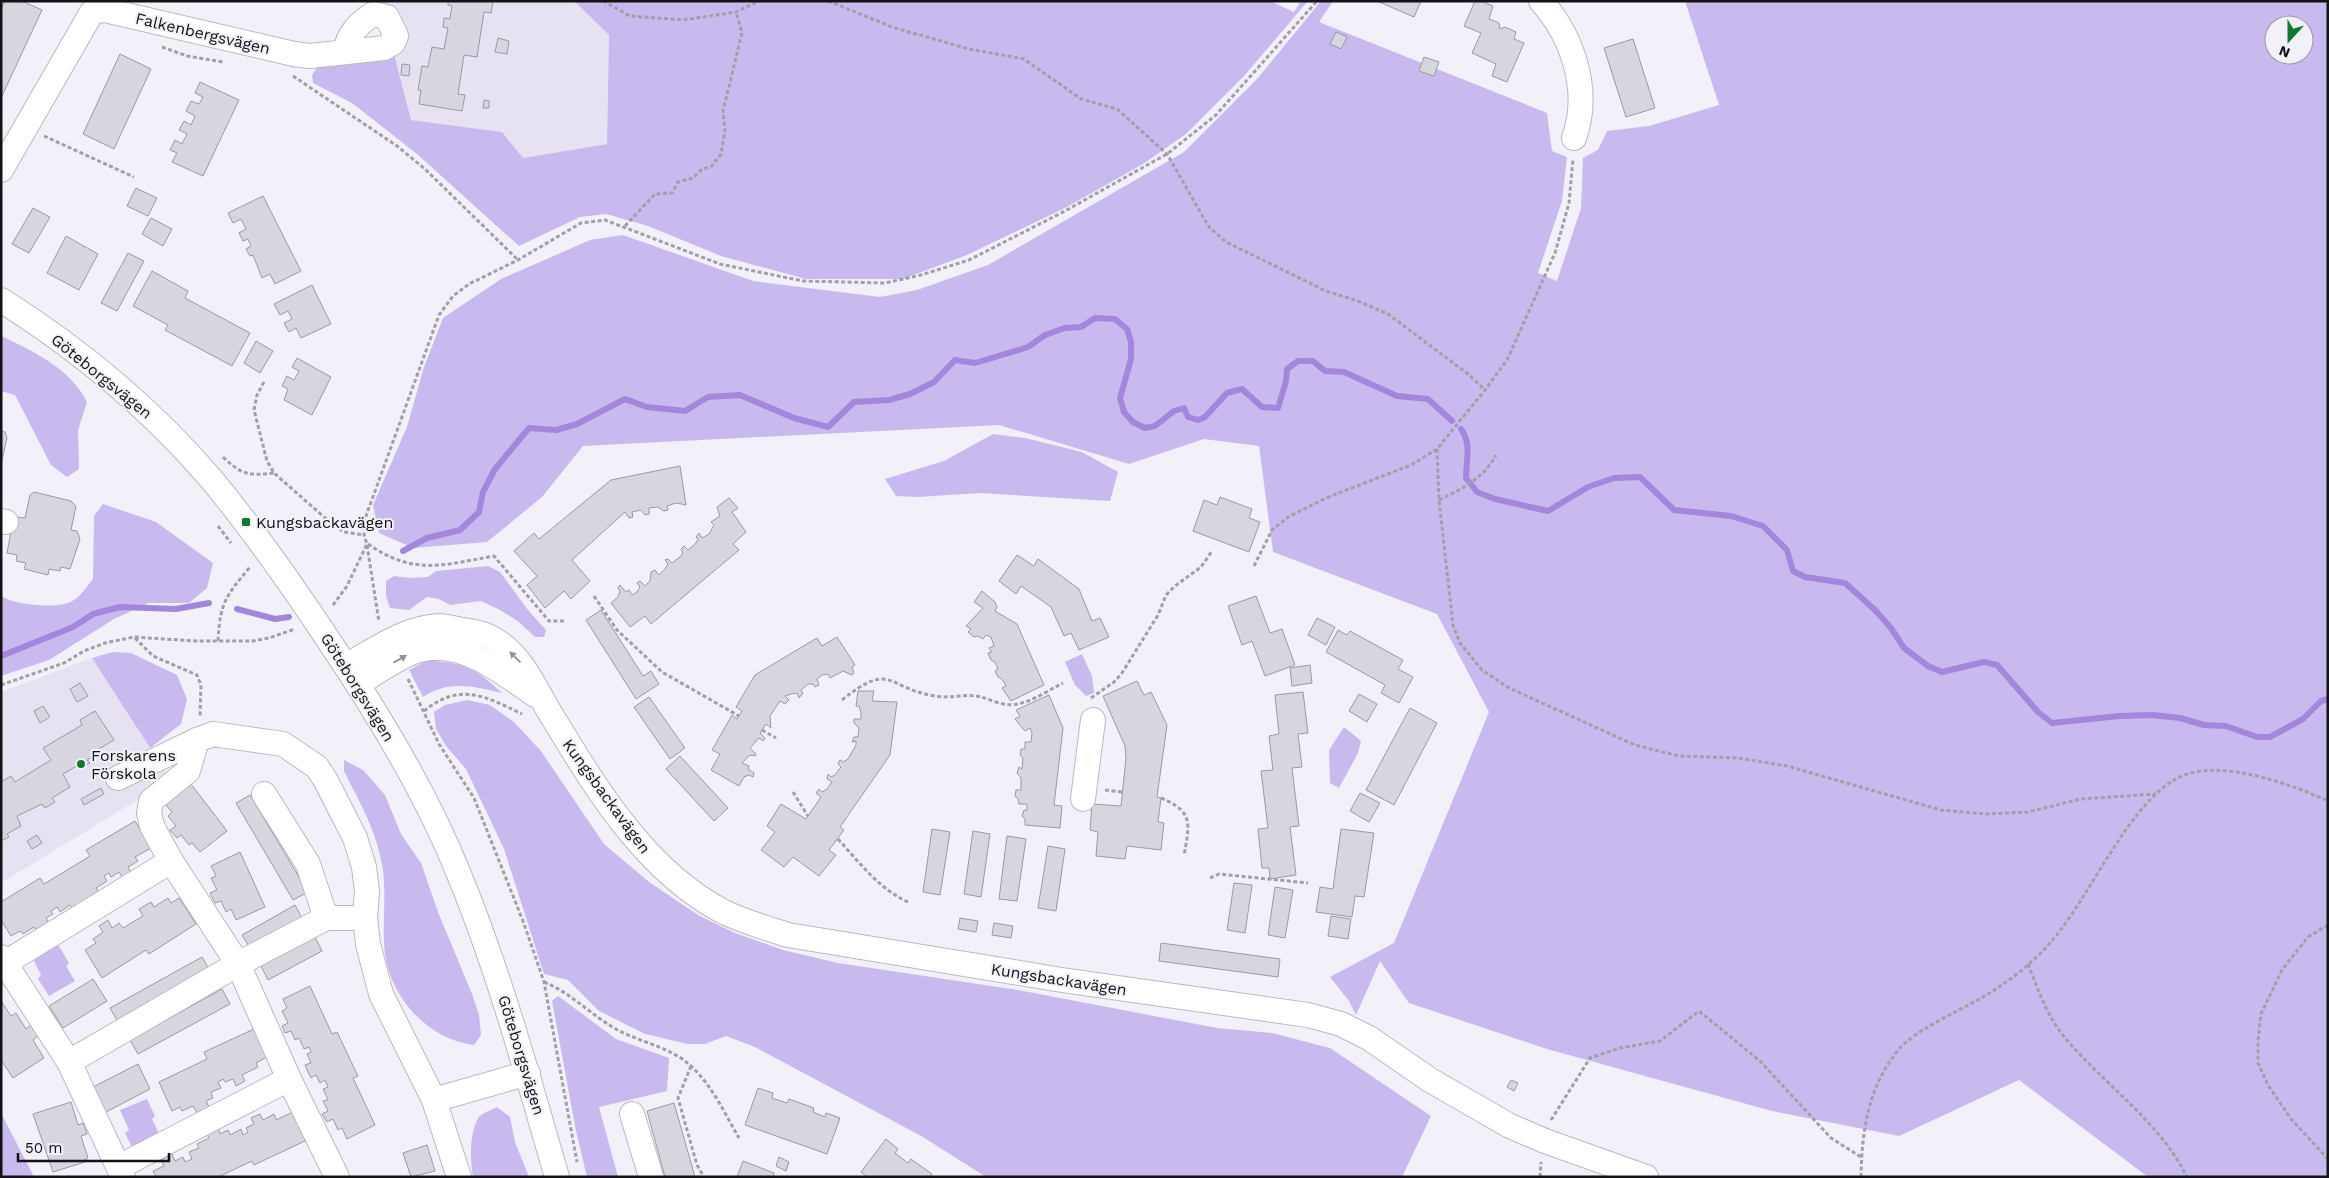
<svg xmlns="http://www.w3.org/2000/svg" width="2329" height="1178" viewBox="0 0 2329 1178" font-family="'Work Sans',sans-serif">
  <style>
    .built { fill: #e6e2f2 }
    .green { fill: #c8baef; fill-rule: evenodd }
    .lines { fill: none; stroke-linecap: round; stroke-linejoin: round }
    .stream { stroke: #a287dc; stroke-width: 6 }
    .building { fill: #d7d5dd; stroke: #9b99a1 }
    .minor-casing { stroke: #bbb9c1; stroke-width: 26 }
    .path { stroke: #a1a0a6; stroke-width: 3; stroke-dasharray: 4 2.5; stroke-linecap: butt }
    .minor { stroke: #fff; stroke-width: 24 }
    .oneway { fill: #959596 }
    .poi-dot { fill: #0f7a2e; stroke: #f2f0f8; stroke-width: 2 }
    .labels { text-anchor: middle; stroke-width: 4; stroke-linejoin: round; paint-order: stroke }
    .street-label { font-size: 16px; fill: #131316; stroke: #f2f0f8 }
    .poi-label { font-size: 16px; fill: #131316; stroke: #f2f0f8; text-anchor: start }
  </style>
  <rect width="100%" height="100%" fill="#f2f0f8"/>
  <g class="built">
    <polygon points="380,1 574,1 609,35 607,144 523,158 502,132 411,120 394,54 398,28"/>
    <polygon points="92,658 170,780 1,883 1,692"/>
  </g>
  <g class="green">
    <polygon points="574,1 1270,1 1294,12 1301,1 1308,1 1244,76 1186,134 1143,164 1065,208 967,255 903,279 806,279 721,256 648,226 606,214 580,217 519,246 417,154 352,103 313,83 312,75 318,66 394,54 411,120 502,132 523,158 607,144 609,35"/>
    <path d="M1321,1H1333L1319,22L1547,113L1552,151L1567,157L1562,201L1538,273L1557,281L1581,208L1583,158L1598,150L1607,131L1649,126L1719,105L1685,1H2328V1177H2148L2019,1080L1899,1136L1772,1111L1547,1049L1409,1003L1380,961L1356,1015L1349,1001L1330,977L1394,943L1489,712L1437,614L1273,552L1259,446L1204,439L1129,464L999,425L583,446L542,497L487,542L413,548L379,533L373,505L407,427L424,367L443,318L501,279L590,240L623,235L753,281L880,297L917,290L988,265L1184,152L1257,79ZM2274,25H2304V55H2274Z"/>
    <path d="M1,336C33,351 71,369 87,402L78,430L79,469L67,477L51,465L15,395L1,391Z"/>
    <polygon points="993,434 1025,438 1082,452 1118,472 1110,501 981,493 918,497 896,496 885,479 944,461"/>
    <path d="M103,504L156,522L213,563L207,588L189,603H149L114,619L49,660L1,676V596C15,605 60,610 74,600C81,596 87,586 93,579L94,516Z"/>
    <polygon points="488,566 500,572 528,610 546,630 544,637 535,637 519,622 500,610 481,601 450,605 439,599 427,597 409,610 390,608 386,596 386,581 394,576 409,578 428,577 436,571"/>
    <polygon points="113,652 131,653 177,675 187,699 181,724 150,748 92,658"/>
    <polygon points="1082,654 1092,676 1094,693 1086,696 1075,685 1065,662"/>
    <path d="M427,660C466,664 473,666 502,693C474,686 448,680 423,697L409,670Z"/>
    <polygon points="467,700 490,705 514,722 541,751 604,844 649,882 698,915 735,933 783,950 838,963 1018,990 1217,1028 1272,1033 1330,1048 1431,1116 1402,1177 986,1177 923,1137 755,1047 726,1036 705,1044 688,1044 645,1034 599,1011 568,980 544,974 504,849 466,769 446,746 436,729 434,712 445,705"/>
    <polygon points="1344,727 1361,741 1358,753 1339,788 1330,783 1329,750"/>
    <path d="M344,760L363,770L385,795L401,834L421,863L438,912L472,994L479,1015L481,1035L474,1045C424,1039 385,991 384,942C383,918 386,894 383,870C377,831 361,805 344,771Z"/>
    <polygon points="49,946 59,946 69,963 66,966 75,981 49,996 38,979 41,975 34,961 39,951"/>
    <polygon points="558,996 616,1039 669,1058 667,1091 599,1107 618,1177 587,1177 576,1131 552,1001"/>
    <polygon points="147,1099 155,1116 152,1119 162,1140 135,1153 125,1133 129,1130 120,1110"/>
    <path d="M497,1107L510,1117L515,1142L529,1177H473C470,1159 469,1133 479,1117C483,1113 491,1110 497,1107Z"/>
    <polygon points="1,1113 34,1177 1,1177"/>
  </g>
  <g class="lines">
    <g class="stream">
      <path d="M1461,429C1472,444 1466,461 1466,478L1477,492L1495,499L1548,511L1588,487L1614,478L1640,477L1674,510L1731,516L1763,526L1787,550L1793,571L1805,577L1845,583L1874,609L1891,628L1904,648L1928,666L1942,672L1984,662L1997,665L2038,712L2052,723L2119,716L2152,715L2180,718L2204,725L2226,726L2257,737H2270L2303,719L2321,701L2328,699"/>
      <polyline points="403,551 427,538 460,530 479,512 483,492 495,469 529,428 556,430 577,424 625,399 647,407 685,411 708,397 740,395 794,418 828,427 854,402 889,400 910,394 934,382 955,360 975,363 1028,347 1045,335 1065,328 1081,327 1095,318 1115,319 1127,329 1131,342 1131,359 1120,398 1124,412 1133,422 1145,428 1155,426 1174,411 1184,408 1188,417 1198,420 1205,417 1227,393 1242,389 1262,407 1278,408 1286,381 1287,369 1298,361 1313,361 1325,371 1344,372 1397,396 1428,399 1452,421"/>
      <polyline points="237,609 275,619 289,617"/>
      <polyline points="1,656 73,627 93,614 120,607 176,609 209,603"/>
    </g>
  </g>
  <g class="building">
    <polygon points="5,1 22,1 42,10 1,98 1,9"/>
    <polygon points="448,1 493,1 491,13 484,12 477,57 464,55 458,94 465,95 462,111 419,104 421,90 418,90 422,66 428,67 432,47 444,49 448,28 443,27 444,18 450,19 452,6 448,5"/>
    <polygon points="1377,1 1421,1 1414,17"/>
    <polygon points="1475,1 1481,1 1493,6 1489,19 1499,23 1500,29 1505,27 1516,32 1514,39 1524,43 1507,82 1492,76 1496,64 1472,53 1481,33 1464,26"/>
    <polygon points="1336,32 1347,37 1341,49 1330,44"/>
    <polygon points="498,38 509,41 507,54 495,52"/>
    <polygon points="1633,39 1655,108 1626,117 1604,48"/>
    <polygon points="120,54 151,69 114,149 83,134"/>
    <polygon points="1424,57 1439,62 1434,76 1419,71"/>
    <polygon points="402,64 410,65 409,76 401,75"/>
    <polygon points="200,82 239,100 203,176 172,162 177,153 170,150 175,140 182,144 187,134 179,130 184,121 191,125 195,116 186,111 191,101 199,104 203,97 195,93"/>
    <polygon points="484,100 489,101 489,108 483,108"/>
    <polygon points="136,188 157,198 148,216 127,206"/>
    <polygon points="263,196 301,271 275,284 270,274 262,278 253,255 250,256 246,249 251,246 248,239 243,241 239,233 246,229 241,219 233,223 228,213"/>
    <polygon points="33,208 50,217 29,253 12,244"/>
    <polygon points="151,218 172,229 163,246 142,234"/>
    <polygon points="66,236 98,254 79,290 47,273"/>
    <polygon points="128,253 144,261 117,311 101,303"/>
    <polygon points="152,271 188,291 185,298 250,333 232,366 165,330 168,325 133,306"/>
    <polygon points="312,285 331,324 301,338 296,328 289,332 284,323 292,319 288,311 280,315 274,304"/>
    <polygon points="256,341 273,351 260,373 244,363"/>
    <polygon points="297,358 331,377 312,415 284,400 288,389 282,386 287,376 294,380 299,371 292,367"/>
    <polygon points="1,431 5,432 7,438 1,464"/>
    <polygon points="680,466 686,505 676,503 667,506 668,510 664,511 658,507 649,508 649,514 645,515 641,510 632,512 633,517 629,518 625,512 572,560 590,581 571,599 564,591 545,608 527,585 537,576 514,551 534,533 539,539 611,480"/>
    <polygon points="34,492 71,501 76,506 71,530 77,531 80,539 70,569 61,567 60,571 49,569 48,575 24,569 26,563 16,561 17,555 7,553 13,520 18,517 25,518 30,495"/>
    <polygon points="1220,497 1252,509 1249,518 1260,522 1249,552 1193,531 1204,500 1217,505"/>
    <polygon points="729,498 738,508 732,512 746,532 733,544 739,550 651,624 645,616 630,627 611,603 618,597 620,591 618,588 620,585 626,592 629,590 632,595 637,592 640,587 637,583 640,581 645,586 650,581 651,572 655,570 659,575 665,569 668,564 665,560 668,559 672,563 681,556 683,553 681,549 684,546 688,550 696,543 698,539 696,537 699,533 702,538 709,534 714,525 711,522 720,516 717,507"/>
    <polygon points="1017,555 1034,566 1038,559 1079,589 1092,621 1100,618 1109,637 1079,650 1071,633 1064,636 1051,607 1021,586 1016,594 999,581"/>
    <polygon points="982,591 995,602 997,607 995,611 1017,624 1044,685 1011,701 1002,688 1006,686 1002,679 998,677 995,671 998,669 995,662 991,660 988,653 992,652 989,648 994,646 991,637 986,635 983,639 978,636 974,637 968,632 971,629 966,626 983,608 974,602"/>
    <polygon points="1256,596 1270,633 1282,629 1295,665 1265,676 1252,641 1242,645 1228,606"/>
    <polygon points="601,610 643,676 651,671 659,684 636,699 586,620"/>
    <polygon points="1317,618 1335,627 1326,645 1308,635"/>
    <polygon points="1338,630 1347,635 1350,631 1403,660 1398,669 1413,677 1399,703 1381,693 1385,685 1326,652"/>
    <polygon points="837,637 855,665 852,667 854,673 852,675 843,671 830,678 828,674 822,675 817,679 819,685 815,687 813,684 808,684 801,690 803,693 799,698 797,693 791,694 785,696 789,700 785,704 780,701 770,716 771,728 766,724 760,733 765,738 763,741 759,738 750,748 756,754 755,756 750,755 742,763 749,766 748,769 754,773 753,777 749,775 744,777 739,786 711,770 720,754 712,750 732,715 737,719 742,711 736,707 755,675 817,638 822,646"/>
    <polygon points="1310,665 1312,683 1292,686 1290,668"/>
    <polygon points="1137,681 1144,695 1151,692 1167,725 1157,797 1161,798 1158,822 1164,823 1161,850 1127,846 1125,859 1096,856 1098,832 1090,830 1092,804 1121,806 1126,758 1125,746 1103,696"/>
    <polygon points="80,683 88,696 77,702 70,689"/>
    <polygon points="858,691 874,691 872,701 897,702 890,755 840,827 844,830 829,850 836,855 819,876 793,857 784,867 761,850 775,832 767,826 781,804 806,819 821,797 816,793 819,789 822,792 827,789 832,782 827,779 828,774 831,777 835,775 841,767 838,764 840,760 843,762 848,759 856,745 856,741 852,742 854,737 858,737 859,728 854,723 854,719 861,719 861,712 859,706 856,706"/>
    <polygon points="1303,692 1308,733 1298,734 1302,767 1292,768 1299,826 1290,827 1296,875 1270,879 1269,868 1262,868 1258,829 1268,828 1261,771 1273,770 1269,736 1279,734 1275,695"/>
    <polygon points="1359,694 1377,704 1367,722 1349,711"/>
    <polygon points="1049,695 1063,728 1054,805 1062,806 1060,828 1025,825 1025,819 1022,816 1024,810 1027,810 1027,804 1019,804 1018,799 1015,796 1016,790 1021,790 1021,778 1017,773 1019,767 1022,769 1023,758 1020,755 1021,749 1025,749 1025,742 1031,742 1032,733 1030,728 1025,731 1019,724 1015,719 1020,716 1016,710"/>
    <polygon points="649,697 685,748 670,759 634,707"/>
    <polygon points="43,706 50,717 40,723 34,711"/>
    <polygon points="1410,708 1437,723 1394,805 1366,790"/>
    <polygon points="95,711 114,740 99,749 100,752 87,760 90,763 82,767 80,764 63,774 70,787 52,798 55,802 45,808 42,804 17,816 21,826 7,834 9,837 1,841 1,782 11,776 15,782 51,760 43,748 82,725 80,720"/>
    <polygon points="680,756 728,808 714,821 666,769"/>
    <polygon points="191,784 227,831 200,852 192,843 189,845 181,835 177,838 170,830 176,826 168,816 172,812 165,804"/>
    <polygon points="101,788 104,794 84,805 81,799"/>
    <polygon points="1360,793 1380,803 1369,822 1350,811"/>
    <polygon points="250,795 308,892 293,900 236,803"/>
    <polygon points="135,821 151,848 135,857 138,861 128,867 131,873 123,878 119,872 111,877 109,873 104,876 107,881 96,888 99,892 73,909 70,905 60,912 57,907 51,911 53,914 46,918 50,925 38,933 34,927 23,934 20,931 11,936 1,920 1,902 40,878 44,884 90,856 86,850"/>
    <polygon points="932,829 950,832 940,895 923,892"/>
    <polygon points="1341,829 1374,833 1364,897 1355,896 1352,917 1316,912 1320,887 1333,889"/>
    <polygon points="973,831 990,834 981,897 964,894"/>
    <polygon points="37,835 42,843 32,849 27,841"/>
    <polygon points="1007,836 1026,839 1017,901 999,899"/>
    <polygon points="1048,846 1065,849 1056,911 1038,908"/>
    <polygon points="240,852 265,907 236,920 231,909 226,912 221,901 215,903 210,893 217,890 211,878 216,876 211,866"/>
    <polygon points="1234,883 1252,885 1245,933 1227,930"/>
    <polygon points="1275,887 1293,890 1285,938 1268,935"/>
    <polygon points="168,898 171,903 179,898 196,924 149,954 146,950 102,978 85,950 96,943 93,939 103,932 99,926 108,920 112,928 119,923 123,928 143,916 139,909 151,902 154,907"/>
    <polygon points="295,905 302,918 250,948 242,935"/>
    <polygon points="1331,916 1351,919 1348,939 1328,936"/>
    <polygon points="960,918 978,921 976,932 958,929"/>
    <polygon points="994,923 1013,926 1011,938 992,935"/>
    <polygon points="315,937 322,951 268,980 261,966"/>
    <polygon points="1161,943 1280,959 1278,977 1159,961"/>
    <polygon points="202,957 210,971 118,1022 110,1008"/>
    <polygon points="93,979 107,1001 63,1028 49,1006"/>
    <polygon points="310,986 332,1034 337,1032 358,1076 353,1078 375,1125 347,1139 342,1128 338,1130 333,1119 327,1122 322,1114 328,1111 323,1101 328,1100 323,1089 328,1087 325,1080 320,1083 316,1075 311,1078 305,1065 311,1063 307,1054 311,1052 309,1047 304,1049 299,1038 295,1040 291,1031 285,1033 282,1026 288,1023 282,1011 287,1008 283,999"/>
    <polygon points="222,989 230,1004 138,1054 130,1040"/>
    <polygon points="1,1001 11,1016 16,1013 26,1029 31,1025 38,1036 33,1040 44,1058 13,1078 1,1060"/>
    <polygon points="254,1029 267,1057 256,1063 258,1067 242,1075 245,1081 236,1086 233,1079 225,1082 223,1079 218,1082 221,1088 211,1092 213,1098 206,1101 209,1107 197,1113 193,1106 182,1111 180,1107 172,1111 159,1082 207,1059 204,1052"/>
    <polygon points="138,1064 150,1089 106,1112 93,1087"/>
    <polygon points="1511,1080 1518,1083 1514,1091 1507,1087"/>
    <polygon points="758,1088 773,1093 772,1098 787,1103 789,1099 814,1108 813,1112 825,1117 826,1113 840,1118 827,1154 745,1125"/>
    <polygon points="71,1102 78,1125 83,1123 87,1134 81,1136 88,1158 84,1160 85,1162 53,1172 33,1114"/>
    <polygon points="674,1103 695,1177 665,1177 647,1111"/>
    <polygon points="293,1112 307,1140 254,1165 252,1161 218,1177 156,1177 153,1171 164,1166 161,1160 172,1154 175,1161 183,1157 185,1162 192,1159 189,1152 199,1148 197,1144 209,1138 206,1133 218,1127 220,1134 228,1130 230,1135 241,1129 243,1135 248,1132 246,1128 254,1124 251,1118 260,1114 263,1120 274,1114 276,1120"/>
    <polygon points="886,1139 898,1149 895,1153 908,1163 911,1159 932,1174 930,1177 867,1177 861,1172"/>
    <polygon points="427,1145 435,1171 411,1177 403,1153"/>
    <polygon points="779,1157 789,1162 786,1171 776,1166"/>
    <polygon points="743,1161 774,1173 773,1177 737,1177"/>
  </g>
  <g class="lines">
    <g class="minor-casing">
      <g id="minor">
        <path d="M1541,1C1573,37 1591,91 1574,138"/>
        <path d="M1,170L92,12L105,10L294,54L310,56L384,48L393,43L396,36L387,17L373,14C358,24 349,33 345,51"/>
        <path d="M1,300C79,349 152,410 212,480C255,532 294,588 331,644C379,715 426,793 458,872C499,971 527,1074 557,1177"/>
        <polyline points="1,521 6,522"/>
        <path d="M346,666C374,650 406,627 440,626C447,626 455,629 462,630C474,631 488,635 498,642C525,659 538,695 555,721C598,792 648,873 724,912C745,922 766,928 788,935L1062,980L1308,1015L1341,1024L1369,1038L1430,1080L1510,1126L1545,1141L1646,1177"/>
        <path d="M358,684C372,675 405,653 419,650C462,639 502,672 535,695"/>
        <polyline points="118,778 197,740"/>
        <polyline points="264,794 308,864 326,918"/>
        <polyline points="1083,799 1093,720"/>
        <polyline points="1,957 69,1062 123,1177"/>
        <polyline points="5,963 171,861"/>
        <polyline points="69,1062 238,964 326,918 365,918"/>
        <polyline points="632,1114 651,1177"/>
        <polyline points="119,1167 289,1079"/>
        <polyline points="337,1177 289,1079 238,964 171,861 152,826 149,813 151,801 188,771 197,740 213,734 283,744 317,767 326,781 355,838 364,867 367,891 365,918 368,944 381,994 434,1100"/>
        <polyline points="459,1177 434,1100 528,1073"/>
      </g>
    </g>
    <g class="path">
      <polyline points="603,1 630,16 683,20 736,12 759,1"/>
      <polyline points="828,1 895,28 969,49 1024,59 1081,99 1117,109 1167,154 1209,227 1226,242 1326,291 1358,301 1388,314 1468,374 1485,390"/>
      <polyline points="162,47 187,56 223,62"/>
      <polyline points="293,76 397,146 425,169 518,260"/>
      <polyline points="44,136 134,177"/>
      <polyline points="625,226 655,194 672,193 678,182 693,178 702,169 711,167 721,154 725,130 723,111 742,33 736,12"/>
      <polyline points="264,382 257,395 254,410 267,461 274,473 332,524 344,532 364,535"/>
      <polyline points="1437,449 1439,500 1453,625 1460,643 1482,670 1509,688 1635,745 1679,756 1738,758 1787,766 1941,810 1986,814 2028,812 2081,799 2156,794"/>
      <path d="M223,457C242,475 248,476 274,473"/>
      <path d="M1439,500C1462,489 1483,479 1496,455"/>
      <polyline points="218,526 231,543"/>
      <path d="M368,544C414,576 443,565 494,556L549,621H566"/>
      <polyline points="367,545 379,622"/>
      <polyline points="1254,566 1272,530 1288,517 1326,498 1411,465 1437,449 1485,390 1507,360 1555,253 1569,203 1573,159"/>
      <polyline points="594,596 617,630 662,672 739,716"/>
      <polyline points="333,605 347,586 367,544 364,535 366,516 439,315 453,296 469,284 518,260 581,223 605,220 720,264 803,281 885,283 921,275 969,260 1065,211 1167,154 1216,115 1317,1"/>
      <polyline points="135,638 153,656 197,675 201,685 200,716"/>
      <path d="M218,641C220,602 226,596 250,567"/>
      <polyline points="408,679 439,744 474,798 523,921 544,982 577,1162"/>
      <polyline points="1,685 64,663 84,651 105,643 134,637 196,641 253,641 269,638 295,629"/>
      <polyline points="1091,698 1114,682 1122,673 1158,615 1166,595 1175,586 1201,567 1212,551"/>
      <path d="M842,700C892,660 885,688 935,696C950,699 965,693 981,697C992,700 1005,707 1018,704C1033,701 1049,690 1063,683"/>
      <path d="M424,711C460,682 485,696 522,714"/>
      <polyline points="762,730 776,738"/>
      <polyline points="1105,790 1122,792"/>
      <polyline points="793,792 808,816"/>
      <path d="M1161,798C1195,812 1189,825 1184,856"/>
      <path d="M838,839C859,862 879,889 908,902"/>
      <polyline points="1210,878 1219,874 1308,883"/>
      <polyline points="2328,925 2308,937 2282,970 2261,1014 2258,1041 2258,1063 2268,1085 2291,1119 2328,1159"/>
      <path d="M2028,964C2038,990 2048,1018 2066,1039C2105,1085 2160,1122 2187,1177"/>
      <path d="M544,982C569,992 588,1012 611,1026C631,1039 654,1043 674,1054C706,1071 722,1109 739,1138"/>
      <polyline points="691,1066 678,1098 697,1165 704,1177"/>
      <polyline points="1551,1120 1590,1058 1620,1048 1660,1041 1699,1011 1760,1061 1831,1138 1861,1157"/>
      <polyline points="1540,1177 1541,1162"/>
      <path d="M1861,1177C1862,1129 1868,1087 1899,1049C1913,1032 1956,1012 1976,1001C2003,986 2029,967 2050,943C2089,900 2131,797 2182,776C2221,759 2291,784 2328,801"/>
    </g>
    <use href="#minor" class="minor"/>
  </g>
  <defs><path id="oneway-solid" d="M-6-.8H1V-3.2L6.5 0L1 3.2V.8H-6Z" transform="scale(1.25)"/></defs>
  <g class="oneway">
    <use href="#oneway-solid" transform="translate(515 657) rotate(-136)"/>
    <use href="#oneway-solid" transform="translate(400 659) rotate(-29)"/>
  </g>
  <g class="poi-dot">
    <rect x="241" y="517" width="10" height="10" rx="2.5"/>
    <circle cx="81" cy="764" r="5"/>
  </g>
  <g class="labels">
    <g class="street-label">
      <text transform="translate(203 33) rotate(13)" y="6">Falkenbergsvägen</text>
      <text transform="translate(102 376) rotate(39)" y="6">Göteborgsvägen</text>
      <text transform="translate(358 687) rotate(58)" y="6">Göteborgsvägen</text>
      <text transform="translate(607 796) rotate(54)" y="6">Kungsbackavägen</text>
      <text transform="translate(1059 979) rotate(9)" y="6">Kungsbackavägen</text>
      <text transform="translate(522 1055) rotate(73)" y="6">Göteborgsvägen</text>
    </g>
    <g class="poi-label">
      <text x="256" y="528">Kungsbackavägen</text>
      <text x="91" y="761">Forskarens<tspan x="91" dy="18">Förskola</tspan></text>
    </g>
  </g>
  <rect width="2329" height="1178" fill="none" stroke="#131316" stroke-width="5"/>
  <g transform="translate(2289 40) rotate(201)"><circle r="24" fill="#f2f0f8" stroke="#99989e"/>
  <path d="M0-4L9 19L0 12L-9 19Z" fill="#0f7a2e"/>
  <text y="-8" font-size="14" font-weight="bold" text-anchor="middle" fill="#131316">N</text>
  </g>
  <path d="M18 1153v8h151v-8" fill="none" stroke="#131316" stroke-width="2.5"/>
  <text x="25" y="1153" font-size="15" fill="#131316" stroke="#f2f0f8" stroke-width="4" paint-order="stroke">50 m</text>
</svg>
